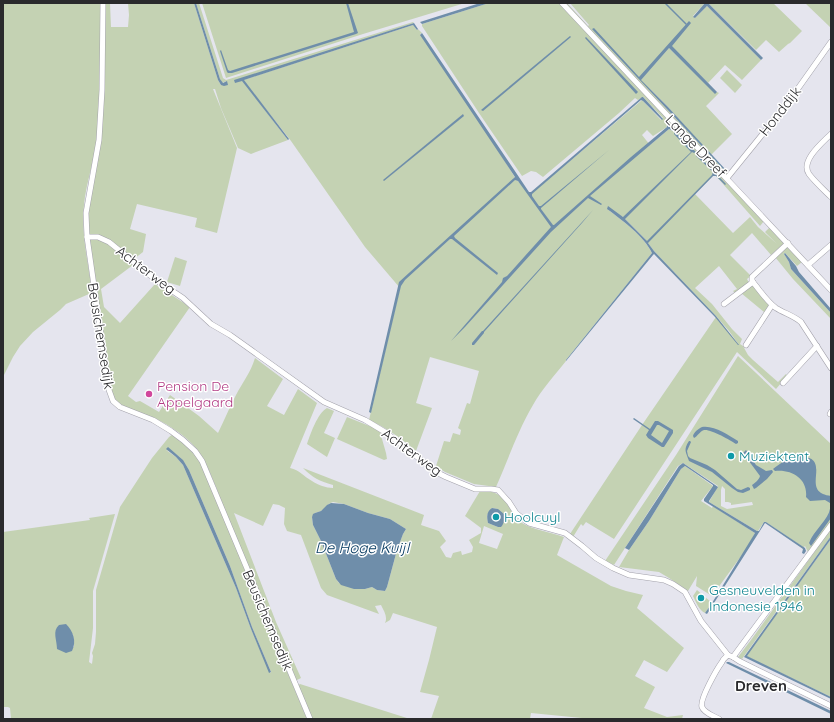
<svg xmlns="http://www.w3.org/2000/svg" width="834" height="722" viewBox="0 0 834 722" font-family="Quicksand,sans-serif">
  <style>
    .green { fill: #c4d2b3; fill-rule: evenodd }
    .water { fill: #6f8eaa; fill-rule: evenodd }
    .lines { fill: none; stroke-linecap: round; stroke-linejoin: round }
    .stream { stroke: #6f8eaa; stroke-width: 1.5 }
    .street-casing { stroke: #a3a2ab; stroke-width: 6 }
    .street { stroke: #fff; stroke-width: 5 }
    .hotel-dot { fill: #d1479c; stroke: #fff; stroke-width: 1.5 }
    .culture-dot { fill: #0f9aa8; stroke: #fff; stroke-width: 1.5 }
    .labels { text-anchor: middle; stroke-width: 3; stroke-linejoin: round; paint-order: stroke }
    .street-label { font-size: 14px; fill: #2a2a2d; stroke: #fff }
    .hotel-label { font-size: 14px; fill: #b23c85; stroke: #fff; text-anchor: start }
    .culture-label { font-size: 14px; fill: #0d838f; stroke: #fff; text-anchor: start }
    .water-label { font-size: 15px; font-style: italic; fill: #02375e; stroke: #fff }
    .neighbourhood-label { font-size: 15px; font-weight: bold; fill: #2a2a2d; stroke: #fff }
  </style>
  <rect width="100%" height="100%" fill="#e5e5ee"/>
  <g class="green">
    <path d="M3,3H101C100,48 100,92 97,137C95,160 86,182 84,205C81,234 88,262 92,290L89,294L66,304L60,310L33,332L20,346L13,357L3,377Z"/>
    <polygon points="105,3 110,3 111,27 128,27 129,15 128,3 194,3 218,80 221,85 227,81 222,83 220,79 196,3 199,3 223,78 226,80 413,22 414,23 242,80 288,140 251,154 238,148 221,108 215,89 213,89 237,148 217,233 195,227 197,218 137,204 130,229 146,234 143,252 134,259 111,241 90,234 88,231 87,215 97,161"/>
    <polygon points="202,3 465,3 363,34 226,78"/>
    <path d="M489,3H560L764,221L760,226L716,176L714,175L695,194L733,233L750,217L758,227L777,244L765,232L770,227L802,262L797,266L785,253L784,254L789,262L791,269L831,313V319L793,279L775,257L782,249L780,247L771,255L752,233L730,255L751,276L747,279L749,283L735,293L733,291L737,289L719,266L695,288L712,304L732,329L742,339L740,344L743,346L748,355L753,360L778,382L786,374L787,376L776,389L737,352L614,539L586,522L583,526L581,524L573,537L570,534L642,425L716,317L739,345L729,331L716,316L654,251L645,239L623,217L607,209C623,221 643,235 652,253L566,360V361C555,375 542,389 533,405C518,430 508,460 496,487L474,484L445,472L436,466L444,441L450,442L453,433L460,435L461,430L458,428L467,403L470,404L479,371L430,357L416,403L432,408L416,451C402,439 387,428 369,420L400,288L365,247L291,141L243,80L413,25L417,30L418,29L422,33L420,34L478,118L514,176L515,177L513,179L518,181L530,195L642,100L643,101L661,120L663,118L643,97L638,100L635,98L619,113L543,177L536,172L531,171L522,176L479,113L422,26V24ZM666,123L673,131L669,129L650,145L642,135L647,130L653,136L667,127Z"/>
    <polygon points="565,3 567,3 588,26 589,25 570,3 705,3 693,16 695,18 707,6 761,60 742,80 725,65 708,83 671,46 691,23 642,79 669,48 715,93 717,92 719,93 706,106 732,134 711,155 668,107 648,87 667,109 724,170 725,169 729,174 727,176"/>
    <polygon points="709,3 773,3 802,31 790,43 788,44 779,52 766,40 756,50 709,4"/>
    <polygon points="805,3 831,3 831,28"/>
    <polygon points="727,70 742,85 735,93 720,78"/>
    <path d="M97,238L108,243L133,265L101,289L104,307L120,323L155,284L190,307L128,396L136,402L140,401L159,412L170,395L199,416L218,433C224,421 229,408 236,395C242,383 251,372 255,358L283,379L267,406L284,415L298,389L317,403L290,468C300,470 303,476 312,481C318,485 326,488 333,488V485C319,481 313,478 303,468L424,515L421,525L439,531L446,541L440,547L446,557L451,558L453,553L461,551L462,555L472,552L473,547L469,540L481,533V528L465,516L480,491C485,492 491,491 495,493C509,499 511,516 522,523C534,530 550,532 564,537L557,555L611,586L626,591L643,595L637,608L684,648L667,672L644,660L635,676L655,687L644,708L667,717L683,715L682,719H592L531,713L530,719H431L439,696L420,692L429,660L437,627L393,613L390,620L385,623C388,617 384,611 381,605L375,606L379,614L327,595L321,588L301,535L287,531L284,524L285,508L279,505L273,504L263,526L234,513L276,622L301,678L295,681C275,630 254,580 233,529C227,515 221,501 216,487C210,473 205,459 195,447C184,434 163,421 147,415C132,409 121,409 111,395L89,241L92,239ZM333,502L344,504L368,513L390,519L406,529L403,534L397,550L387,587L385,591L377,590L372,587L365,589L339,583L336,579L321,541L313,525L312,517L315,513C317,512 319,512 321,511C326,508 327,504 333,502ZM492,508L498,509L501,527H498L488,523L487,515ZM484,526L503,534L497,549L479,543Z"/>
    <polygon points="175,257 187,261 180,286 167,282"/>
    <polygon points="753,285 768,303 768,307 758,325 756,325 764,312 741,293"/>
    <path d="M738,356L831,444V522L809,554L805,546L804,547H803L766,522H764L758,531H757L709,502L718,486L683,463L678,466L614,565L605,561L676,455ZM722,486L725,489V502H728L731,503V505L752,502L753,505L727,509L721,506V490Z"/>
    <path d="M327,408L334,411L324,433L335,438L327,457L307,444C311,433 317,414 327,408Z"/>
    <polygon points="347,417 372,427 380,432 386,453 387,459 384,460 337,439"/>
    <path d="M173,434L198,456L260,606L275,642L307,719H11L10,708L8,707H3V532L90,520L89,518L115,514L93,591V628L89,662L92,664L93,656L92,653L95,644L96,632V590L120,507L152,458L169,437ZM166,450C179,454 182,458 189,470L230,566L252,627L271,672L270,673L251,629L236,588L183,465L176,457ZM73,634L74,647L57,649V640Z"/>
    <polygon points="685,466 713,486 701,501 712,508 713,506 755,533 747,548 712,596 696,586 697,576 688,591 669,578 659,572 619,567 629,550 649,521 681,469"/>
    <polygon points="831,529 831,536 742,659 738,657 751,640"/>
    <polygon points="831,539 831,697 746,656"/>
    <path d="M697,590L712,603L705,613C699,610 696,602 693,596Z"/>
    <polygon points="300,684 410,719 311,719 297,686"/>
  </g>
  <g class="water">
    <polygon points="194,3 196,3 220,79 223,83 227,81 228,85 224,86 221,85 218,80"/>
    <polygon points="346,3 348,3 358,33 356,34 232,73 228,73 227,72 220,51 221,50 228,70 230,71 354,32"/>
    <polygon points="480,3 489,3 422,24 420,22"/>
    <polygon points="705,3 709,3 709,4 763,58 761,60 707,6 695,18 693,17"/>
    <polygon points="689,21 691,23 672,46 717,92 715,94 669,48 641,80 668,107 725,169 724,170 592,29 594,28 639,77"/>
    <polygon points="414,23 418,29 417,30 413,25 244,80 289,139 288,140 242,81 235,83 234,80"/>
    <polygon points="422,33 529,192 531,192 642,97 643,97 663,119 662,120 643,101 641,100 532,194 532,196 539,206 541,206 609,150 541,208 541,209 553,225 554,225 631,157 667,127 667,122 674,130 673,131 669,129 590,196 602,204 601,205 588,198 551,232 465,327 451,341 502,282 503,278 507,276 551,227 518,181 515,180 454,236 455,238 498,273 497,275 452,239 450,239 405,280 401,286 371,413 369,412 399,282 515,177 420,35"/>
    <polygon points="570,36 571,37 483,111 481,110"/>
    <polygon points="586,37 638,92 636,94 585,38"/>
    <polygon points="463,114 464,116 384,181 383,180"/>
    <path d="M675,132L696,152L694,153L692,152L625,219L647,241L712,175L713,172L696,156V155H698L726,184L725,185L716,176H713L648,243L654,251L716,316L739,345H738L715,317L654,254L653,255L566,361V360L652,253C644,236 622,220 607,209L608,206L623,217L691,152L674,134Z"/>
    <polygon points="593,210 582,223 484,332 484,333 474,345 472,345 472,343 482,331 483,331"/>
    <polygon points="785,253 796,266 799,272 831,309 831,313 791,269 789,262 784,254"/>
    <path d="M634,418L650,429L655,421H658L673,430V433L664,447H662L648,438L646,435L649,430L633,419ZM657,425H659L669,431L662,443L651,435Z"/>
    <path d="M702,427C714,425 728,435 738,441V443L736,444C730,440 711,429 704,430C699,432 698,436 694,438L693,436C694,432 698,429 702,427Z"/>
    <path d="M689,441H690L691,442L687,451L688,456L690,458L707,465L715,470L737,489L741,490L748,487L750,488V490L743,493L738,492L732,488L712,472L689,461C686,452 683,450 689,441Z"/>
    <polygon points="168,447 183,460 189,470 230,566 252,627 271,672 269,673 251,629 236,588 183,465 176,457 166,449"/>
    <path d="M746,450L756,465L766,471L772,470L773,472L767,479L756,488L754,489L752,485C755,483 759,480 760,476L743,453Z"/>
    <path d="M801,456C834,459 798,492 831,496V518L811,546L809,543C814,529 833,517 830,503L825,500L810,501L806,497C808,479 792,469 775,471L773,469C782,462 789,457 801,456Z"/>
    <polygon points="683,463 718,487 709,501 709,502 757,531 759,531 764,522 766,522 805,548 806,551 804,554 802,553 803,549 765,523 707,614 705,613 712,603 755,533 704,501 704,499 713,486 713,485 685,466 681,469 649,521 629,550 625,548 679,466"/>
    <polygon points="331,503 344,504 368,513 390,519 406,529 403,534 397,550 387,587 385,591 377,590 372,587 365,589 354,589 341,585 336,579 321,541 313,525 312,517 313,514 315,513 321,511 327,505"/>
    <path d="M492,508L498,509L504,514C505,518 504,524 501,527H498L488,523C487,517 486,512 492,508Z"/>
    <polygon points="831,536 831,539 747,656 831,697 831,699 744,657"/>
    <path d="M66,624C73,631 77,641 72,651L66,653L57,649C57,640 52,631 59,625Z"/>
    <polygon points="727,662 729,662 831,711 831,714 726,663"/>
  </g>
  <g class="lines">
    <polyline class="stream" points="665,3 686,24"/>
    <g class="street-casing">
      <g id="street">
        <polyline points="103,3 102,90 99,140 86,213 87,237 109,390 113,401 120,407 153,420 171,431 183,440 195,451 202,461 310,719"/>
        <polyline points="562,3 831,290"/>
        <path d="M831,134C822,143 800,161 809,174C815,182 824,190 831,197"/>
        <polyline points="727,178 787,104 831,42"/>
        <polyline points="87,237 98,237 109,242 156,280 183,298 211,324 230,335 324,402 365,420 385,432 438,473 446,477 475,489 491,489 498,490 509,502 516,513 522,518 529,523 565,533 582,546 596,558 613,568 629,575 664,580 673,584 685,592 701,621 728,655 733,657 739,661 831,706"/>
        <path d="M788,243L752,277V281C759,289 767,302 776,308C784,313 794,316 801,322L831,368"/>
        <polyline points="808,265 831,245"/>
        <polyline points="724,304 753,282"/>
        <polyline points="746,345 772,305"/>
        <polyline points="783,383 817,346"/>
        <polyline points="830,414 831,412"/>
        <polyline points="733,657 831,525"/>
        <path d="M719,719C714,716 704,713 702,707C699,700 717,669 722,662C723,659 726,657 728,655"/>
      </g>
    </g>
    <use href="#street" class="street"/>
  </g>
  <circle class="hotel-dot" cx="149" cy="394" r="4"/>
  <g class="culture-dot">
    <circle cx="731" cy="456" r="4"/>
    <circle cx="496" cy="517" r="4"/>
    <circle cx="701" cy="598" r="4"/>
  </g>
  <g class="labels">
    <g class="street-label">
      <text transform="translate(780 111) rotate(-52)" y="5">Honddijk</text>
      <text transform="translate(696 146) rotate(46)" y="5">Lange Dreef</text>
      <text transform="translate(146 270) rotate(37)" y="5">Achterweg</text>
      <text transform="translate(101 336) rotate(81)" y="5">Beusichemsedijk</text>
      <text transform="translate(412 452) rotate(36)" y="5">Achterweg</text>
      <text transform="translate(268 620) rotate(67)" y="5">Beusichemsedijk</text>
    </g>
    <g class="hotel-label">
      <text x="157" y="391">Pension De<tspan x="157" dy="16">Appelgaard</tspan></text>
    </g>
    <g class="culture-label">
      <text x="739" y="461">Muziektent</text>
      <text x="504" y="522">Hoolcuyl</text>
      <text x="709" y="595">Gesneuvelden in<tspan x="709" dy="16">Indonesie 1946</tspan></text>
    </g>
    <g class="water-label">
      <text x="362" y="553">De Hoge Kuijl</text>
    </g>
    <g class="neighbourhood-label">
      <text x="761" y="691">Dreven</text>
    </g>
  </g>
  <rect width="834" height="722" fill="none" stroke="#2a2a2d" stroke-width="8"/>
</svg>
